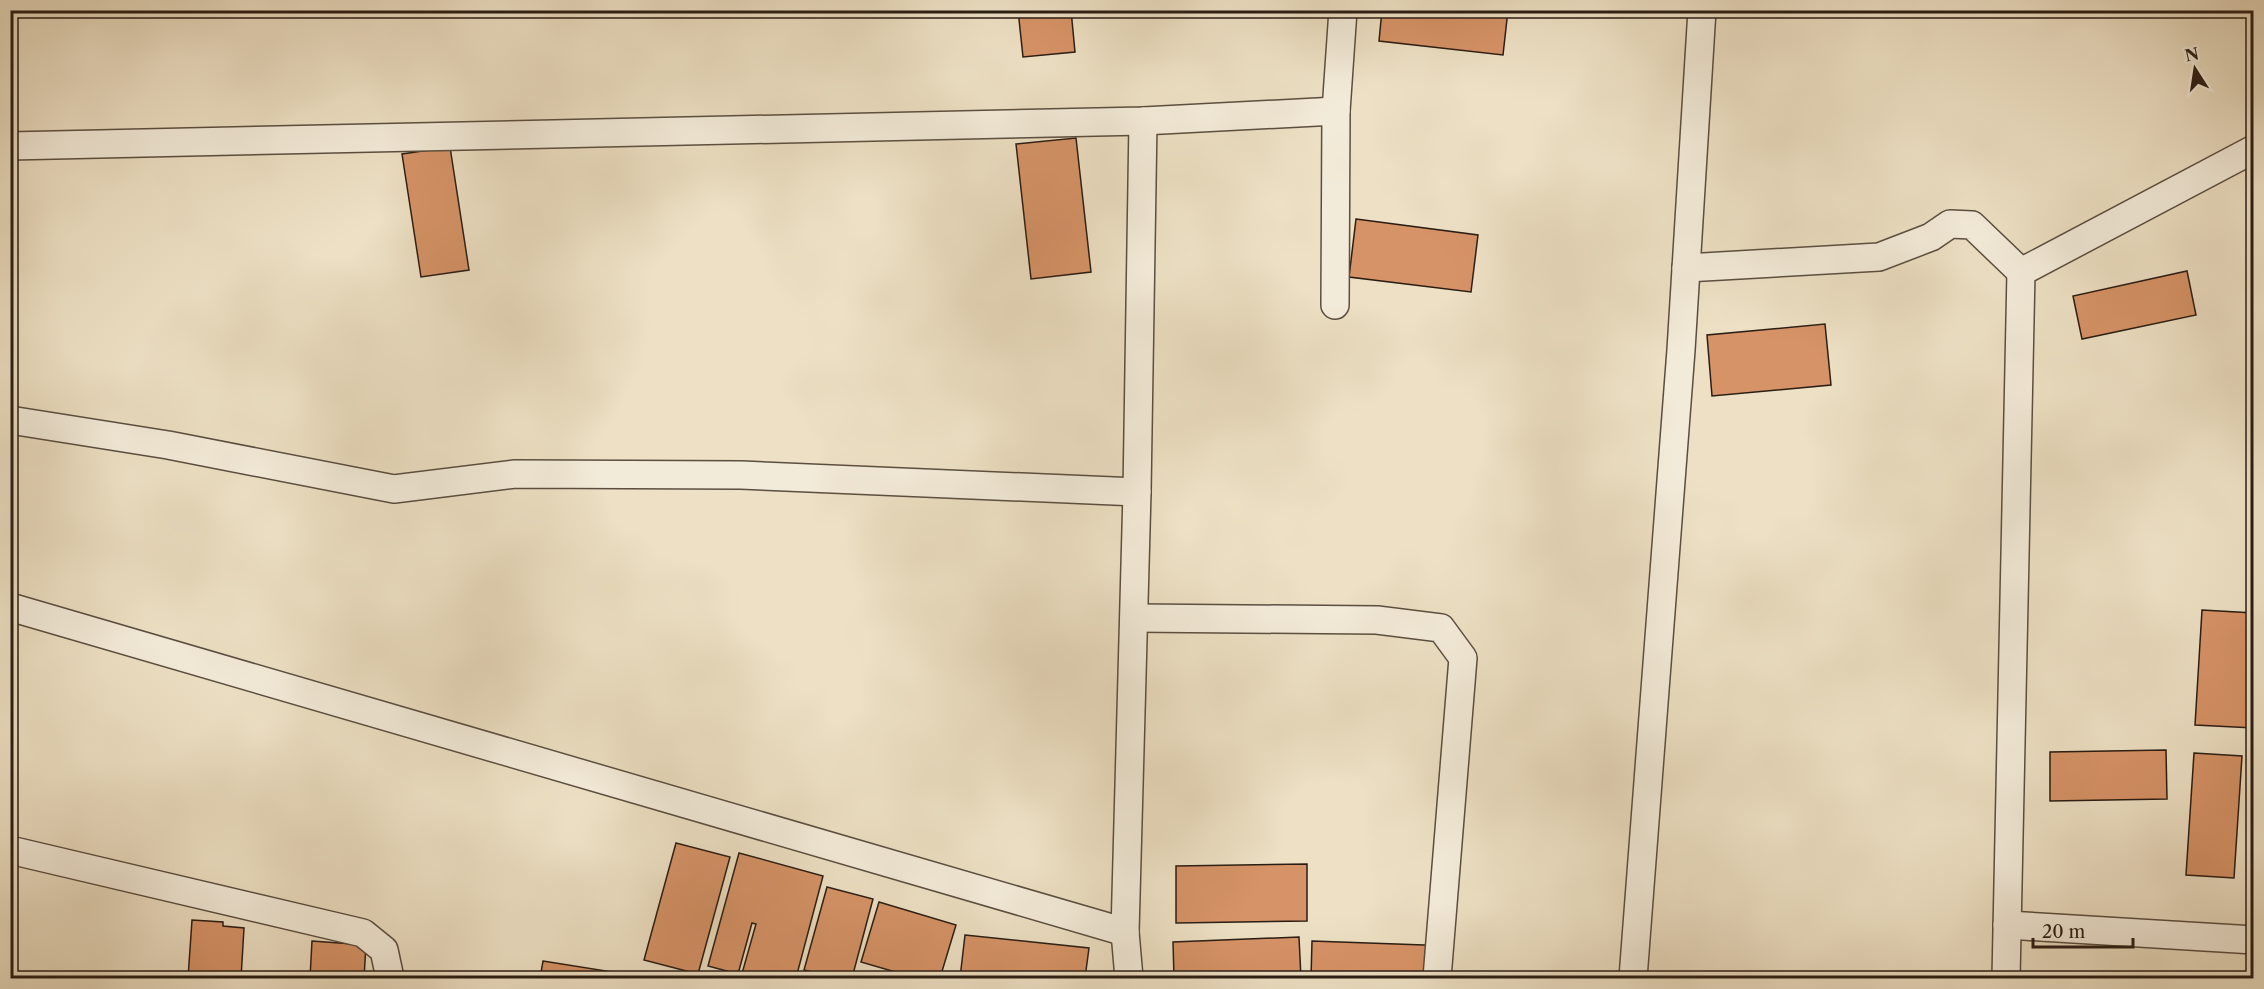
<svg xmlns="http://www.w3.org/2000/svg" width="2264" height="989" viewBox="0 0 2264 989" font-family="'Libre Caslon Text',serif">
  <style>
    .building { fill: #d69367; stroke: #2a1d14; stroke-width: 1.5 }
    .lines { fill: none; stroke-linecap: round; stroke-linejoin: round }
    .minor-casing { stroke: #5b4e40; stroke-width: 30 }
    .minor { stroke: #f3ebd9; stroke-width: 27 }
  </style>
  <rect width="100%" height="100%" fill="#ede0c4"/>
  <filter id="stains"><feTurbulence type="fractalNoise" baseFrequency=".00333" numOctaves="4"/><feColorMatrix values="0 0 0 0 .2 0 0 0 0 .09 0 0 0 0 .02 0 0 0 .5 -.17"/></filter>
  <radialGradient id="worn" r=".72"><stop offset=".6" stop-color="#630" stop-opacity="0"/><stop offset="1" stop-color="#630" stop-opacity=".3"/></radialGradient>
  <g class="building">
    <polygon points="1018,10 1071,10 1075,52 1023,57"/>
    <polygon points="1382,10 1508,10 1503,55 1379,41"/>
    <polygon points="1076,138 1091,272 1031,279 1016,144"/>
    <polygon points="450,147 469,270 421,277 402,154"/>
    <polygon points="1356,219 1478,235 1471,292 1349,277"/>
    <polygon points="2187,271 2196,315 2082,339 2073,296"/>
    <polygon points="1825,324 1831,385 1712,396 1707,335"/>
    <polygon points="2202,610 2254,613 2254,728 2195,725"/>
    <polygon points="2166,750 2167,799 2050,801 2050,752"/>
    <polygon points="2194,753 2242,756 2234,878 2186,875"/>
    <polygon points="676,843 730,857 698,974 644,960"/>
    <polygon points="739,853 823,876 796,978 741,977 756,924 752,923 738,974 708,966"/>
    <polygon points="1307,864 1307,921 1176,923 1176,866"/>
    <polygon points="827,887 873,899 852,978 837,978 804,970"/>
    <polygon points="879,902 956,925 940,978 916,978 861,962"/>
    <polygon points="192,920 223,922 223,926 244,928 241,978 188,978"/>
    <polygon points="965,935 1089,948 1085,978 960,978"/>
    <polygon points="1299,937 1301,978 1174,978 1173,942"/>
    <polygon points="312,941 366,945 364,978 310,978"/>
    <polygon points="1312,941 1452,946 1451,978 1311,978"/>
    <polygon points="543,961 619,973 618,978 540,978"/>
  </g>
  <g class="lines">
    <g class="minor-casing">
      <g id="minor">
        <polyline points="10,146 1143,121 1336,111"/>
        <polyline points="1686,268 1879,257 1931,237 1950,224 1972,225 2021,272"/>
        <polyline points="1335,305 1336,111 1343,10"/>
        <polyline points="10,420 168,445 394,489 515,474 741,475 1137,492"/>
        <polyline points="10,607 1125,932"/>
        <polyline points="1134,618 1377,620 1441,628 1463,658 1437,978"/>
        <polyline points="10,850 363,933 384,950 390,978"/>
        <polyline points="2007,925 2254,940"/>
        <polyline points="1129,978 1125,932 1137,492 1143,121"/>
        <polyline points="1633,978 1681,350 1702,10"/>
        <polyline points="2006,978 2021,272 2254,149"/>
      </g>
    </g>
    <use href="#minor" class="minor"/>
  </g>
  <rect width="2264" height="989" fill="none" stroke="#ede0c4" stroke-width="36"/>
  <rect x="12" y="12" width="2240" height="965" fill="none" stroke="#2a1d14" stroke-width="3"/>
  <rect x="18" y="18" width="2228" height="953" fill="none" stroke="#2a1d14" stroke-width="1.5"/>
  <g transform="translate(2195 69) rotate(348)" stroke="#f3ebd9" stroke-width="4.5" paint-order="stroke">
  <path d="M0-4.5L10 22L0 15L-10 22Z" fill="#2a1d14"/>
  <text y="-9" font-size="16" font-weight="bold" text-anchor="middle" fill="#2a1d14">N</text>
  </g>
  <path d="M2033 938v9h100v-9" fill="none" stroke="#2a1d14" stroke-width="3"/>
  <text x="2042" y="938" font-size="18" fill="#2a1d14" stroke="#f3ebd9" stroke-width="4.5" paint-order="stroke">20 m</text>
  <rect width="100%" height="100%" filter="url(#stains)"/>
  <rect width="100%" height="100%" fill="url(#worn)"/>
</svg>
